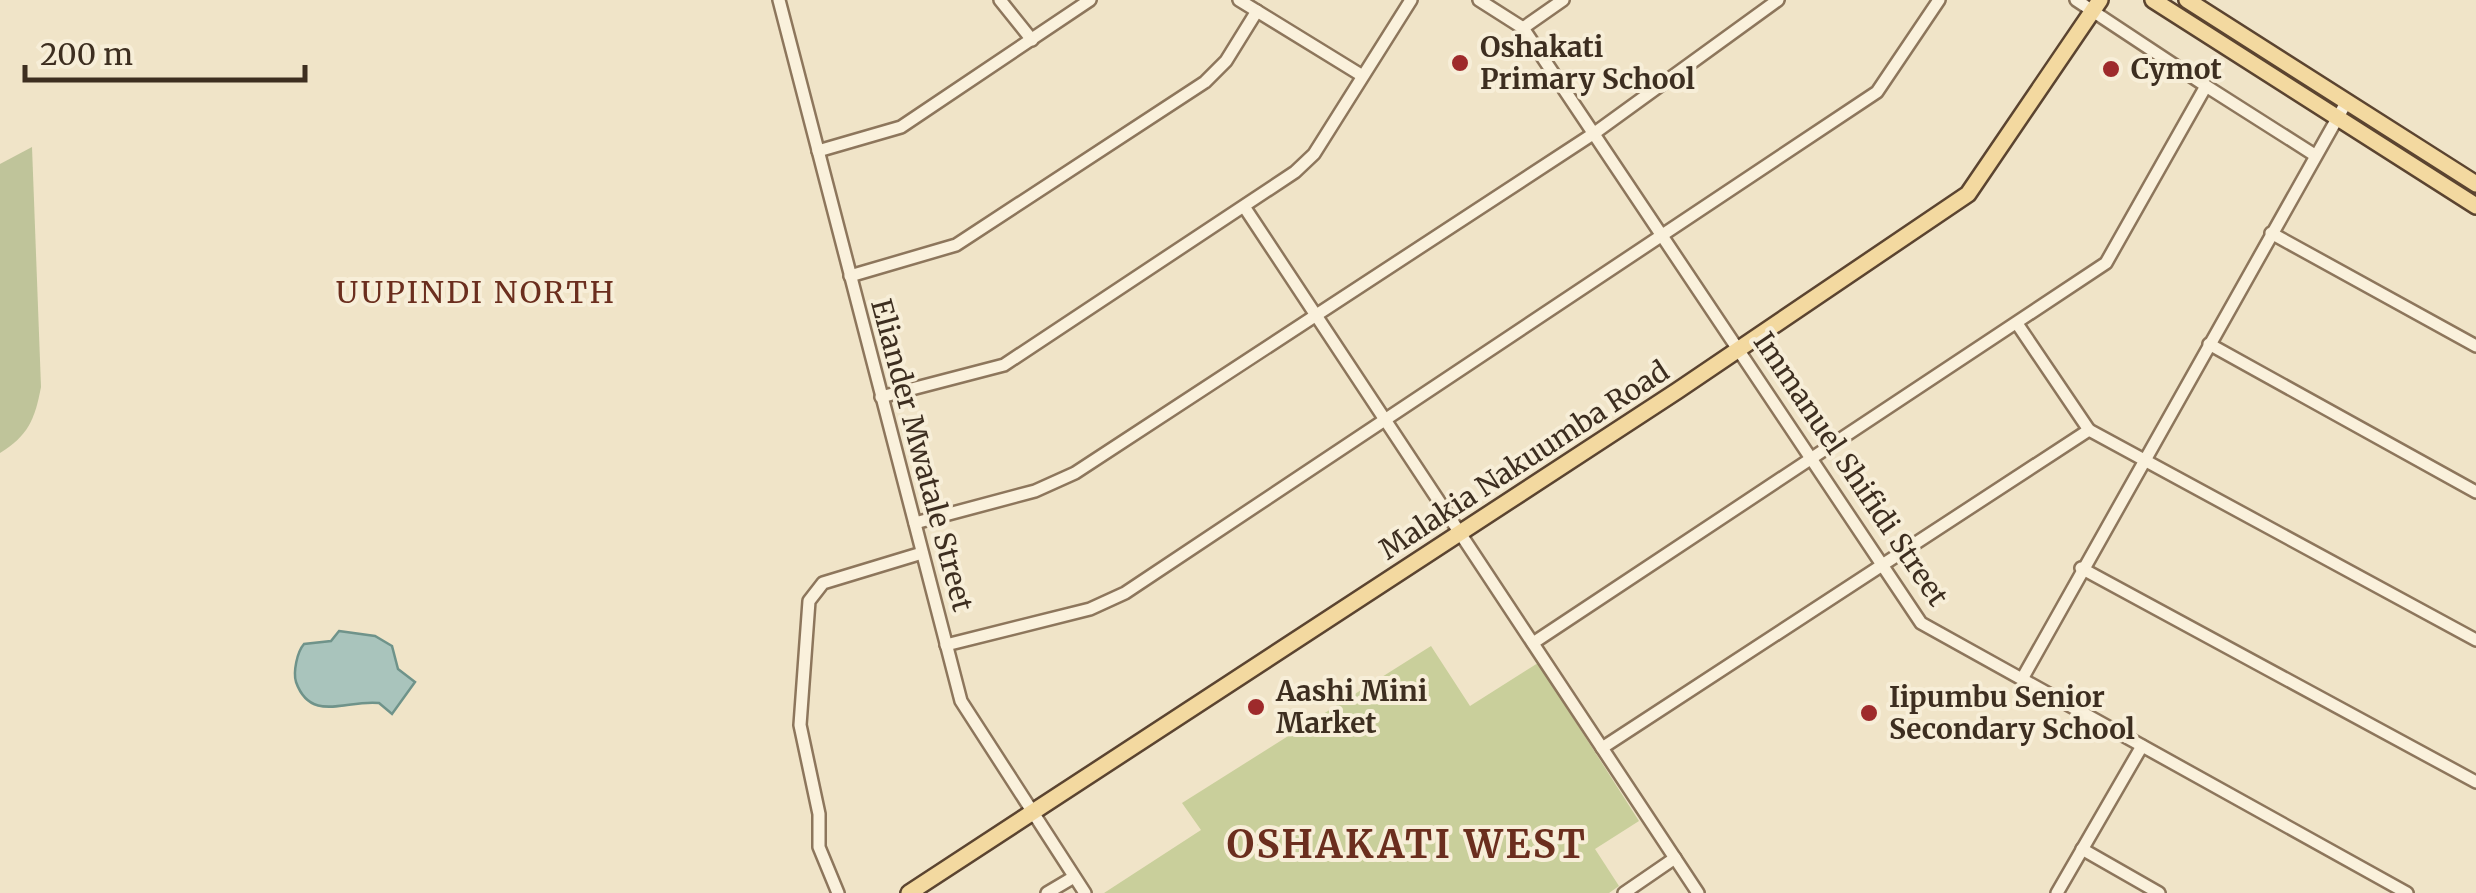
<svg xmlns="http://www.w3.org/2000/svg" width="2476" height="893" viewBox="0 0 2476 893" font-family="Merriweather,serif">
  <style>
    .green { fill: #c9cf9b }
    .cemetery { fill: #bfc49a }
    .water { fill: #a9c4bc; stroke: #6f938a; stroke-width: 2.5 }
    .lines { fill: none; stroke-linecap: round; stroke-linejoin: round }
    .minor-casing { stroke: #8d765c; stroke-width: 16 }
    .major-casing { stroke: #5b4430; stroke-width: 20 }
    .minor { stroke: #faf1dc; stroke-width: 11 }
    .major { stroke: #f3d9a0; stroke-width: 15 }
    .poi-dot { fill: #9e2a2b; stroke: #f7eed8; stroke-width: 4 }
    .labels { text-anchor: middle; stroke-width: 8; stroke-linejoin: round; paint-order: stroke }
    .poi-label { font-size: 28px; font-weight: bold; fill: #3d2e20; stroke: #f7eed8; text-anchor: start }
    .street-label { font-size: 28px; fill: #3d2e20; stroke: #f7eed8 }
    .neighbourhood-label { font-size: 30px; letter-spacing: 2.5px; fill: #6b2e1e; stroke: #f7eed8 }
    .district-label { font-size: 38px; font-weight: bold; letter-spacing: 2.5px; fill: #6b2e1e; stroke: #f7eed8 }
  </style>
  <rect width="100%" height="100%" fill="#f0e4c8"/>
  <polygon class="green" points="1431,646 1470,706 1538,663 1639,821 1595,849 1619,886 1609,893 1104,893 1201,830 1182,803"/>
  <path class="cemetery" d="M32,147L41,387C35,419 28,436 0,453V164Z"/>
  <path class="water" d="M339,631L375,636L392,646L398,669L415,682L392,714L379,703C347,699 311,724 296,682C293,672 297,652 304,644L331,641Z"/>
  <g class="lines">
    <g class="minor-casing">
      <g id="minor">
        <polyline points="779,0 961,701 1085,893"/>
        <polyline points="1000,0 1032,40"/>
        <polyline points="1239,0 1361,75"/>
        <polyline points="1479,0 1523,28 1921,623 2407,893"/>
        <polyline points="1523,28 1563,0"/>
        <polyline points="2206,86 2313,154"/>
        <polyline points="818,151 901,127 1090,0"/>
        <polyline points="1245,208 1698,893"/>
        <polyline points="2271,233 2476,346"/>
        <polyline points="850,276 956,245 1205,82 1226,61 1257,11"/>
        <polyline points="2018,325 2089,430"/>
        <polyline points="2209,344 2476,492"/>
        <polyline points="881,397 1004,365 1295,172 1314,154 1411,0"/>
        <polyline points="915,523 1035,491 1075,473 1596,132 1778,0"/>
        <polyline points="2081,568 2476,782"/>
        <polyline points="1533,643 2106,263 2206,86 2076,0"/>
        <polyline points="946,645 1090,609 1125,593 1877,92 1939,0"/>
        <polyline points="2022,679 2347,101"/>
        <polyline points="1602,748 2089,430 2476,640"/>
        <polyline points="2082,849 2159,893"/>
        <polyline points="838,893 819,847 819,814 800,725 809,601 823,583 922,553"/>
        <polyline points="1047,893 1074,877"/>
        <polyline points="1624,893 1675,858"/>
        <polyline points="2057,893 2142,746"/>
      </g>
    </g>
    <g class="major-casing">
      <g id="major">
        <polyline points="2153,0 2476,206"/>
        <polyline points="2187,0 2476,184"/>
        <polyline points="909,893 1677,391 1968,194 2100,0"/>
      </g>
    </g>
    <use href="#minor" class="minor"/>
    <use href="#major" class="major"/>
  </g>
  <g class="poi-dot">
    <circle cx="1460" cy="63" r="10"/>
    <circle cx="2111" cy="69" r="10"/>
    <circle cx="1256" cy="707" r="10"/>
    <circle cx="1869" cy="713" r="10"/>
  </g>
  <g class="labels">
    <g class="poi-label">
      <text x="1480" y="57">Oshakati<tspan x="1480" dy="32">Primary School</tspan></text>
      <text x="2131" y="79">Cymot</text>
      <text x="1276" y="701">Aashi Mini<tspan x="1276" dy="32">Market</tspan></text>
      <text x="1889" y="707">Iipumbu Senior<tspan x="1889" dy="32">Secondary School</tspan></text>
    </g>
    <g class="street-label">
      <text transform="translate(922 455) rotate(75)" y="10">Eliander Mwatale Street</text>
      <text transform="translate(1524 460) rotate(-33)" y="10">Malakia Nakuumba Road</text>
      <text transform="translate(1851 469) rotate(56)" y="10">Immanuel Shifidi Street</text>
    </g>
    <g class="neighbourhood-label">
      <text x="476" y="303">UUPINDI NORTH</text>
    </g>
    <g class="district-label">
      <text x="1407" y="858">OSHAKATI WEST</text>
    </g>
  </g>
  <path d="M25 65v15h280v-15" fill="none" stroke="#3d2e20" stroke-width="5"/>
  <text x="40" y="65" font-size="30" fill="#3d2e20" stroke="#f7eed8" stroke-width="8" paint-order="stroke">200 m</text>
</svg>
